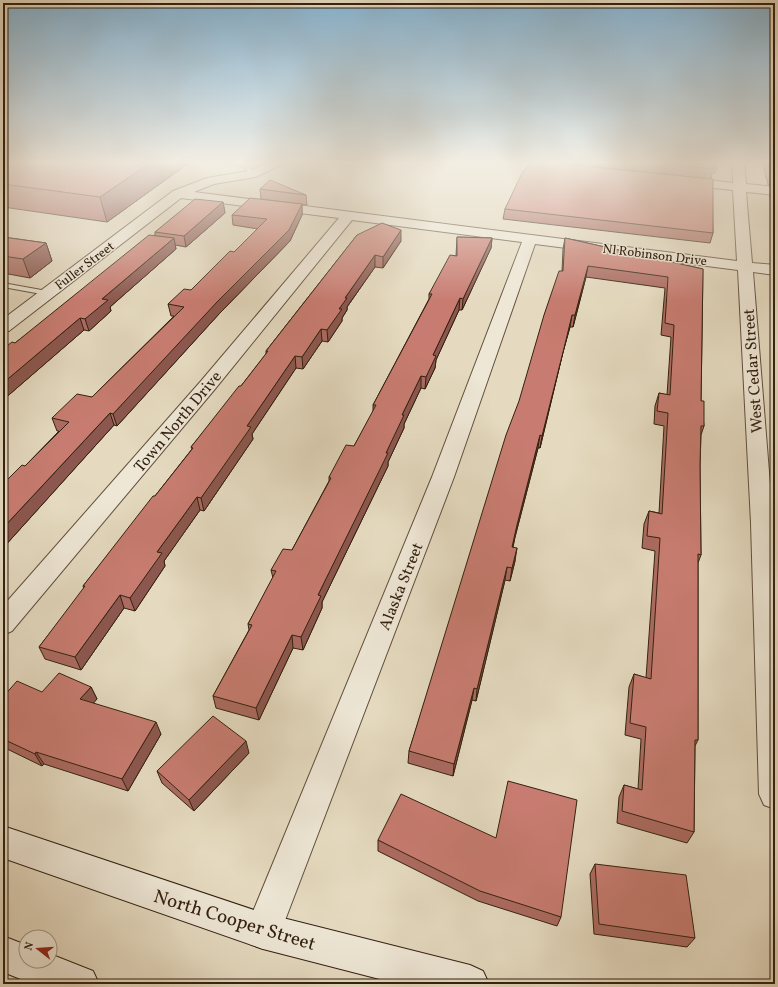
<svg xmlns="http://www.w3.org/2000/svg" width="778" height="987" viewBox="0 0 778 987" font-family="Vollkorn,serif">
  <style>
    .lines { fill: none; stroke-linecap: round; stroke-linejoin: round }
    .lane-casing { stroke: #604f3c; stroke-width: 2 }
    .street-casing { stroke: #604f3c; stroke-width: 2 }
    .secondary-casing { stroke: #332110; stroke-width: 2 }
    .lane { fill: #eee7d6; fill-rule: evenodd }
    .street { fill: #eee7d6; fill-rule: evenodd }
    .secondary { fill: #eee7d6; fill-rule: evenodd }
    .wall { fill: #ac6b61; stroke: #332110 }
    .shaded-wall { fill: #8c574f; stroke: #332110 }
    .building { fill: #c87c71; stroke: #332110 }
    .labels { text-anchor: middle; stroke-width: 3; stroke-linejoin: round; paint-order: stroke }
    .far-street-label { font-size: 13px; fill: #332110; stroke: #eee7d6 }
    .street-label { font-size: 16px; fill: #332110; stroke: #eee7d6 }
    .near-street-label { font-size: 19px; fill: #332110; stroke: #eee7d6 }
  </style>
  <rect width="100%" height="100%" fill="#e5dac0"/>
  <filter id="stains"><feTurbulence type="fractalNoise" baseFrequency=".005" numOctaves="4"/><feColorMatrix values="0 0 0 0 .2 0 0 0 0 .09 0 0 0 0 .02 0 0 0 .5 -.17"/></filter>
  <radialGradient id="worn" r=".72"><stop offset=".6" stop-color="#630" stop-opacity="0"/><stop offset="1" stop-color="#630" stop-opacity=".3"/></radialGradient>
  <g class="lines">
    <g class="lane-casing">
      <g id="lane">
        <polygon points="231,163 247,163 255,174 250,175 243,166"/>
        <polygon points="3,283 47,291 51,293 47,295 3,287"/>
      </g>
    </g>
    <g class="street-casing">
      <polygon id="street" points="267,163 282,163 280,165 256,177 214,184 194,192 737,261 733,190 685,185 681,184 679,181 681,178 685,177 733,183 732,163 744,163 746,184 775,187 775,195 746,192 752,263 775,265 775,275 753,272 775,547 775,809 764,805 759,794 751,523 738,270 535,244 454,477 276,944 263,949 250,944 245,931 432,477 522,242 352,220 215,389 12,631 3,635 3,606 201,381 339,218 181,198 9,331 3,332 3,319 173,191 207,178 249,171"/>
    </g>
    <g class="secondary-casing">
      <g id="secondary">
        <polygon points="3,826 263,913 470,965 483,971 489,984 399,984 263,949 3,858"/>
        <polygon points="3,936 26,945 26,961 50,961 50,954 93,971 99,984 33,984 3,972"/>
      </g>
    </g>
    <use href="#lane" class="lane"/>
    <use href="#street" class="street"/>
    <use href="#secondary" class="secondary"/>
  </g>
  <g class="wall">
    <polygon points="3,163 189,163 107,222 3,207"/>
    <polygon points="562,163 717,163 715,173 712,173 711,179 713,233 710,243 503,219 505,209 525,171 683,176"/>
    <polygon points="763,163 775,163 775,235 770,196 773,186 768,185 767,179 766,179"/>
    <polygon points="260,189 306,195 307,205 261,199"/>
    <polygon points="223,202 225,213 186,247 175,245 176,249 110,307 111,311 89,331 84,330 3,400 3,349 15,343 155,235 155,232"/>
    <polygon points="302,204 302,215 290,241 219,314 117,426 114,425 3,548 3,484 25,466 59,431 57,431 52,418 92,397 174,316 171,316 168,304 191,290 234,252 258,229 233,225 232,215"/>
    <polygon points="357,235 401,241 383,268 375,267 347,307 347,310 342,318 342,321 328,342 322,341 303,369 296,368 252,434 253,439 204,511 200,510 164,561 165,566 135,611 124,608 81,670 45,659 39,647 84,589 83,586 155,496 192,449 191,447 241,386 266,354 266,351"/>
    <polygon points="3,237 46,243 52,261 30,278 3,273"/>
    <polygon points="457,237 492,238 491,248 462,310 459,310 436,360 435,368 425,389 421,388 404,424 404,428 388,462 388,466 322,602 322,608 303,650 293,648 259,720 216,708 213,696 249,630 248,624 273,578 271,570 292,550 329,481 329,477 354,446 373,412 373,405 429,299 429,294 456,256"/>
    <polygon points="565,238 703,269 701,401 704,426 701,435 700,465 701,555 698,563 698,740 695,746 694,832 687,843 617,823 619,797 624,785 638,789 641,739 625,735 629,687 634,674 646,678 655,551 642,548 644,524 649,511 659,513 664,426 654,424 655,406 659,393 667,395 671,337 661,335 665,288 586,277 573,327 570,327 563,352 540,448 538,448 515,537 513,547 515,561 510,581 505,580 476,701 472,700 453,776 408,763 409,751 562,271 563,249"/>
    <polygon points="91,687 97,699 93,703 161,734 128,791 44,764 42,766 3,747 3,697"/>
    <polygon points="249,753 194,811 162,783 157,771"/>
    <polygon points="378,840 561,917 557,926 478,901 378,851"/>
    <polygon points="595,864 695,938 687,947 594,934 590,874"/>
  </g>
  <g class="shaded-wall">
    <polygon points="150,163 189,163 107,222 100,197"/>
    <polygon points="223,202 225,213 186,247 184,236"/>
    <polygon points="302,204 302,215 290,241 219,314 117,426 113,414"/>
    <polygon points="401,230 401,241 383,268 383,257"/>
    <polygon points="174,238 176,249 110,307 111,311 89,331 85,319 102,299"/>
    <polygon points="492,238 491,248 462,310 463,299"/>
    <polygon points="46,243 52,261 30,278 23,259"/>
    <polygon points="375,255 375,267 347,307 347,310 342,318 342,321 328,342 327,330 339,309 345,298"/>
    <polygon points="588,266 586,277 573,327 575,315"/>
    <polygon points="460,298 459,310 436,360 435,368 425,389 426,377 433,355"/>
    <polygon points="572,315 570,327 563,352 540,448 542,436 566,340"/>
    <polygon points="80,318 84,330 3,400 3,383"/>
    <polygon points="321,329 322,341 303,369 302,357"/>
    <polygon points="295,356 296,368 252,434 253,439 204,511 201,498 247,426"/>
    <polygon points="421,376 421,388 404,424 404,428 388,462 388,466 322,602 322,608 303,650 301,637 318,595 386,453 402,415"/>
    <polygon points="110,413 114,425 3,548 3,528"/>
    <polygon points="540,435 538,448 515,537 510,560 517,525"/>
    <polygon points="197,497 200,510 164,561 165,566 135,611 130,598 157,552"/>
    <polygon points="517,548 515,561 510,581 512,568"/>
    <polygon points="507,567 505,580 476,701 477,689"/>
    <polygon points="120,595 124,608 81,670 75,657"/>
    <polygon points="292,635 293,648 259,720 256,708"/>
    <polygon points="91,687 97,699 86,712 80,699"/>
    <polygon points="474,688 472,700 453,776 454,764"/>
    <polygon points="156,722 161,734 128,791 122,779"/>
    <polygon points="246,741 249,753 194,811 189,800"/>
    <polygon points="36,752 44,764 42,766 35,754"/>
  </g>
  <g class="building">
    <polygon points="17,163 150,163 100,197 3,184 3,172 19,163"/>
    <polygon points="529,163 552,163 713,179 713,233 505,209 523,171 525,171"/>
    <polygon points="654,163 717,163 717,164 713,163 713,169"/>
    <polygon points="768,163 775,163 775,176 772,175 771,169 769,169"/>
    <polygon points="270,180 306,195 260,189"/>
    <polygon points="773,186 775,186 775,198"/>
    <polygon points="250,198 302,204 289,230 217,302 113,414 110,413 3,528 3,484 22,465 25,466 69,422 52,418 77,394 92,397 184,307 168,304 184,289 191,290 230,251 234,252 267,219 232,215"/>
    <polygon points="195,199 223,202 184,236 155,232"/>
    <polygon points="382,223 401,230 383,257 375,255 345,298 347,298 339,309 342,309 327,330 321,329 302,357 295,356 247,426 251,427 201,498 197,497 157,552 162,553 130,598 120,595 75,657 39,647 85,586 83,586 153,496 155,496 193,448 191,447 239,386 241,386 268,351 266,351 357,235"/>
    <polygon points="149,235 174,238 102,299 108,300 85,319 80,318 3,383 3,349 12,342 15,343 46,318"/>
    <polygon points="3,237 46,243 23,259 3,256"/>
    <polygon points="457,237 492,238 463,299 460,298 433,355 436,356 426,377 421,376 402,415 404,415 386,453 388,453 318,595 321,596 301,637 292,635 256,708 213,696 252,625 248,624 276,571 271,570 283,549 292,550 331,478 329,477 346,445 354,446 376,405 373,405 432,294 429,294 450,255 457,256"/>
    <polygon points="565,238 703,269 701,401 704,401 704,426 701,426 700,465 701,555 698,554 698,740 695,740 694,832 622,811 624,785 642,790 646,727 630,723 634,674 651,679 660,538 647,536 649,511 662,514 668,413 657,411 659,393 670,395 674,325 665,323 668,277 588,266 575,315 572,315 566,340 542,436 540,435 517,525 512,547 517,548 512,568 507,567 477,689 474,688 454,764 409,751 506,435 519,401 544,315 559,271 563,271"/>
    <polygon points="59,673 91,687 80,699 156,722 122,779 36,752 35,754 3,739 3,697 17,681 42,692"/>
    <polygon points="213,716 246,741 189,800 157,771"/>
    <polygon points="508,781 577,800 561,917 480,891 378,840 401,794 496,838"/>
    <polygon points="595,864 686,875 695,938 599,924"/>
  </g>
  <linearGradient id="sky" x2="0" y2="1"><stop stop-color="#87b6d5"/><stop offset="0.54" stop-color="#f3eee3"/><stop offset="1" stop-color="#f3eee3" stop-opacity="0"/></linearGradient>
  <rect width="778" height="301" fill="url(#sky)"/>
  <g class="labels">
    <g class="far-street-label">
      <text transform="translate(655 254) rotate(7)" y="5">Nl Robinson Drive</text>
      <text transform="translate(84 265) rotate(-37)" y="5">Fuller Street</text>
    </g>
    <g class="street-label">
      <text transform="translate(752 371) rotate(-94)" y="6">West Cedar Street</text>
      <text transform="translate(177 421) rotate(-50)" y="6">Town North Drive</text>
      <text transform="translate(400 586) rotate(-68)" y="6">Alaska Street</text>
    </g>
    <g class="near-street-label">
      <text transform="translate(235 919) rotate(17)" y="7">North Cooper Street</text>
    </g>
  </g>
  <rect width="778" height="987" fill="none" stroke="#e5dac0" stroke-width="16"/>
  <rect x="4" y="4" width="770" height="979" fill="none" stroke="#332110" stroke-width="2"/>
  <rect x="8" y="8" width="762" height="971" fill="none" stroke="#332110"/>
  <g transform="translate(38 949) rotate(287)"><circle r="19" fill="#eee7d6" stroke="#a39887"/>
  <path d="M0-3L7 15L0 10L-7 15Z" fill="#8f2418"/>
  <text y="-6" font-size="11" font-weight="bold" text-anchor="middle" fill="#332110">N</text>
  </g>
  <rect width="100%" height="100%" filter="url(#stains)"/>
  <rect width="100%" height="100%" fill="url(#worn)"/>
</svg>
